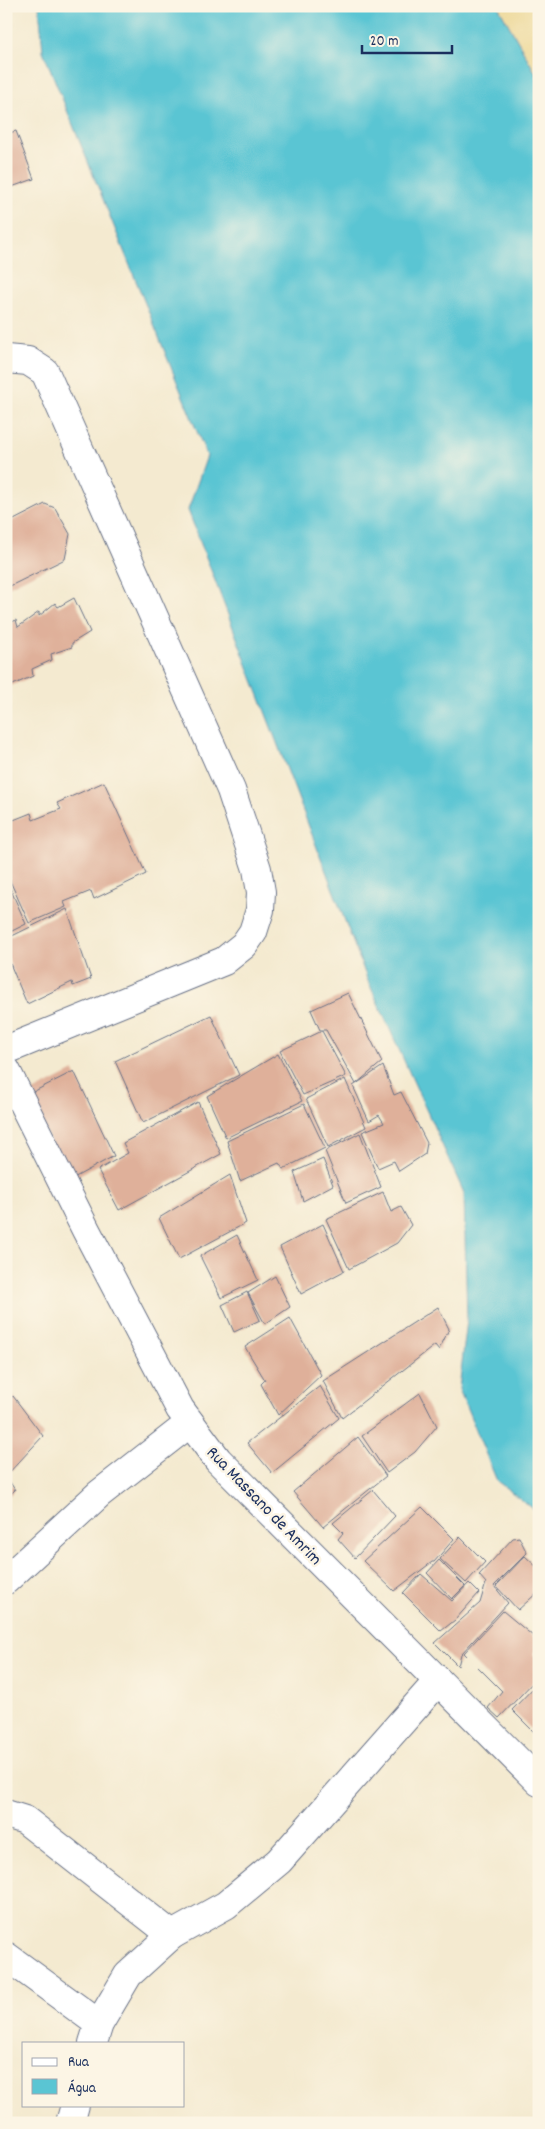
<svg xmlns="http://www.w3.org/2000/svg" width="545" height="2129" viewBox="0 0 545 2129" font-family="Dekko,sans-serif">
  <style>
    .sand { fill: #eeda9e; stroke: #84847e }
    .water { fill: #5ac5d3; stroke: #3a7a98 }
    .building { fill: #dfb09a }
    .lines { fill: none; stroke-linecap: round; stroke-linejoin: round }
    .minor-casing { stroke: #677086; stroke-width: 30 }
    .minor { stroke: #fff; stroke-width: 28 }
    .labels { text-anchor: middle; stroke-width: 5; stroke-linejoin: round; paint-order: stroke }
    .street-label { font-size: 18px; fill: #1b2f5e; stroke: #fcf5e5 }
  </style>
  <rect width="100%" height="100%" fill="#fcf5e5"/>
  <filter id="ink" filterUnits="userSpaceOnUse"><feTurbulence type="fractalNoise" baseFrequency=".02" numOctaves="2"/><feDisplacementMap in="SourceGraphic" scale="10" xChannelSelector="R" yChannelSelector="G"/><feConvolveMatrix kernelMatrix="1 2 1 2 8 2 1 2 1" color-interpolation-filters="sRGB"/></filter>
  <filter id="wash" filterUnits="userSpaceOnUse"><feTurbulence type="fractalNoise" baseFrequency=".0096" numOctaves="4" result="noise"/><feDisplacementMap in="SourceGraphic" scale="20" xChannelSelector="R" yChannelSelector="G"/><feGaussianBlur stdDeviation="1.12" result="paint"/><feColorMatrix in="noise" values="0 0 0 0 0 0 0 0 0 0 0 0 0 0 0 0 0 1.4 0 .05"/><feComposite in="paint" operator="in"/></filter>
  <g filter="url(#wash)">
    <rect width="100%" height="100%" fill="#f4ead0"/>
    <polygon class="sand" points="498,6 539,6 539,85 535,72"/>
    <polygon class="water" points="39,6 498,6 535,72 539,85 539,1513 497,1481 459,1389 467,1320 464,1193 368,981 188,510 207,456 43,51"/>
    <g id="blocks">
      <g class="building">
        <polygon points="16,131 34,179 6,189 6,134"/>
        <polygon points="45,504 55,508 70,534 65,559 6,588 6,524"/>
        <polygon points="74,598 90,632 72,643 72,647 51,654 52,660 32,669 33,676 6,688 6,625 16,620 18,627 39,612 39,616 55,603 58,607"/>
        <polygon points="104,782 146,874 94,899 91,891 64,902 66,907 29,923 6,872 6,823 31,813 33,820 61,809 57,803"/>
        <polygon points="6,879 26,924 6,934"/>
        <polygon points="67,909 91,979 73,986 72,982 27,1004 6,954 6,939"/>
        <polygon points="348,993 382,1062 356,1084 326,1030 320,1030 311,1010"/>
        <polygon points="211,1015 239,1075 143,1123 115,1061"/>
        <polygon points="322,1031 346,1076 303,1095 280,1051"/>
        <polygon points="278,1054 302,1101 226,1138 207,1096"/>
        <polygon points="383,1066 394,1095 401,1092 427,1143 425,1154 399,1171 394,1161 378,1168 362,1132 384,1123 379,1115 369,1121 353,1086"/>
        <polygon points="74,1071 114,1156 68,1181 29,1094"/>
        <polygon points="345,1079 366,1127 328,1147 306,1099"/>
        <polygon points="198,1102 221,1154 119,1210 98,1170 128,1153 123,1143"/>
        <polygon points="304,1104 325,1148 283,1169 279,1163 240,1181 227,1141"/>
        <polygon points="360,1133 381,1187 346,1203 325,1151"/>
        <polygon points="323,1159 333,1185 303,1201 294,1172"/>
        <polygon points="230,1175 246,1223 179,1259 159,1218"/>
        <polygon points="383,1192 391,1212 401,1207 411,1225 397,1243 349,1269 326,1219"/>
        <polygon points="323,1224 344,1271 301,1294 280,1247"/>
        <polygon points="237,1235 258,1280 221,1298 200,1256"/>
        <polygon points="275,1276 290,1307 265,1324 248,1293"/>
        <polygon points="247,1292 260,1320 234,1332 222,1305"/>
        <polygon points="438,1307 449,1329 439,1350 435,1345 342,1418 323,1381"/>
        <polygon points="290,1318 321,1375 278,1415 261,1384 265,1380 245,1347"/>
        <polygon points="320,1386 339,1418 272,1473 247,1443"/>
        <polygon points="420,1393 437,1426 415,1452 387,1473 362,1436"/>
        <polygon points="13,1396 43,1436 6,1476 6,1402"/>
        <polygon points="358,1437 386,1476 323,1527 293,1492"/>
        <polygon points="6,1476 15,1490 6,1498"/>
        <polygon points="373,1490 395,1516 355,1558 338,1539 343,1533 333,1523"/>
        <polygon points="422,1507 454,1539 434,1562 432,1562 394,1591 363,1561"/>
        <polygon points="460,1537 485,1562 466,1583 440,1559"/>
        <polygon points="519,1537 527,1553 494,1586 508,1603 461,1654 458,1666 435,1643 480,1603 486,1583 479,1575 513,1538"/>
        <polygon points="525,1556 539,1569 539,1591 518,1610 496,1586"/>
        <polygon points="439,1560 465,1586 452,1599 427,1573"/>
        <polygon points="421,1574 452,1601 469,1583 479,1593 455,1620 441,1631 403,1593"/>
        <polygon points="503,1611 539,1641 539,1648 533,1654 539,1659 539,1676 499,1718 488,1708 502,1691 464,1653"/>
        <polygon points="539,1682 539,1737 512,1710"/>
      </g>
    </g>
  </g>
  <g filter="url(#ink)">
    <use href="#blocks" fill-opacity="0" stroke="#677086" stroke-width="1"/>
    <g class="lines">
      <g class="minor-casing">
        <g id="minor">
          <polyline points="6,359 28,361 45,372 231,790 257,869 261,892 260,910 253,932 244,945 224,961 6,1050"/>
          <polyline points="6,1070 86,1230 180,1409 218,1460 539,1782"/>
          <polyline points="6,1580 99,1494 190,1423"/>
          <polyline points="6,1814 25,1820 172,1935"/>
          <polyline points="6,1956 99,2024"/>
          <polyline points="93,2043 99,2024 128,1975 172,1935 226,1905 279,1861 438,1681"/>
          <polyline points="70,2123 75,2105"/>
        </g>
      </g>
      <use href="#minor" class="minor"/>
    </g>
  </g>
  <g class="labels">
    <g class="street-label">
      <text transform="translate(265 1505) rotate(46)" y="6">Rua Massano de Amrim</text>
    </g>
  </g>
  <rect width="545" height="2129" fill="none" stroke="#fcf5e5" stroke-width="25"/>
  <rect x="22" y="2042" width="162" height="65" fill="#fcf5e5" stroke="#a2a6af"/>
  <rect x="32" y="2058" width="25" height="8" fill="#ffffff" stroke="#a2a6af"/>
  <text x="68" y="2066" font-size="15" fill="#1b2f5e">Rua</text>
  <rect x="32" y="2079" width="25" height="15" fill="#5ac5d3" stroke="#a2a6af"/>
  <text x="68" y="2092" font-size="15" fill="#1b2f5e">Água</text>
  <path d="M362 45v8h90v-8" fill="none" stroke="#1b2f5e" stroke-width="2.5"/>
  <text x="370" y="45" font-size="15" fill="#1b2f5e" stroke="#fcf5e5" stroke-width="4" paint-order="stroke">20 m</text>
</svg>
